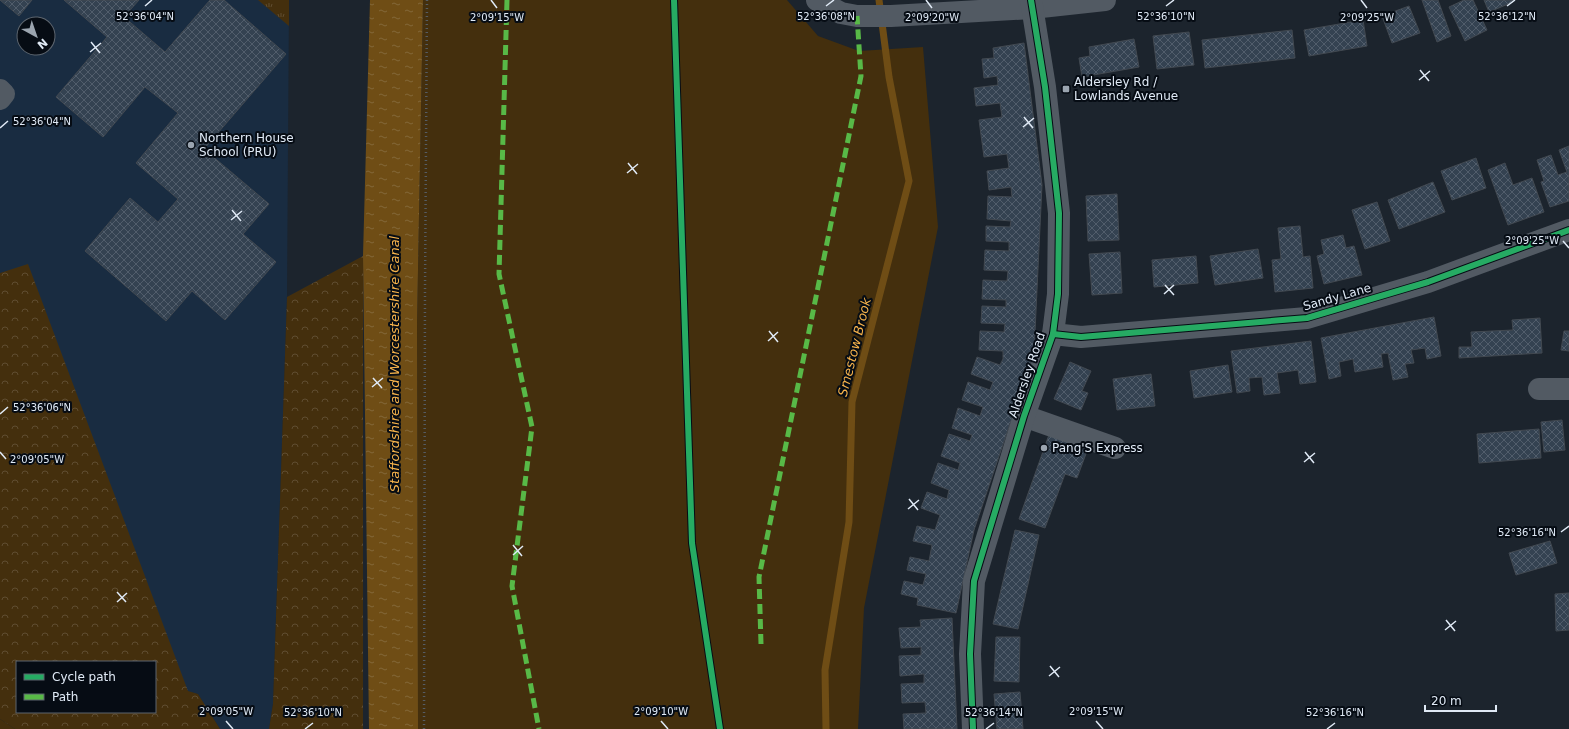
<svg xmlns="http://www.w3.org/2000/svg" width="1569" height="729" viewBox="0 0 1569 729" font-family="'DejaVu Sans',sans-serif">
  <style>
    .built { fill: #192c41; fill-rule: evenodd }
    .grass { fill: url(#grass-tufts) }
    .forest { fill: url(#forest-crowns); fill-rule: evenodd }
    .park { fill: #442f0d }
    .water { fill: url(#water-ripples) }
    .lines { fill: none; stroke-linecap: round; stroke-linejoin: round }
    .stream { stroke: #6f4d15; stroke-width: 7 }
    .building { fill: url(#building-cross-hatch); stroke: #424951 }
    .path { stroke: #555c64; stroke-width: 2.5; stroke-dasharray: 1 3; stroke-linecap: butt }
    .minor { stroke: #525a63; stroke-width: 22 }
    .quiet { stroke: #58b947; stroke-width: 5; stroke-dasharray: 10 5; stroke-linecap: butt }
    .cycleway-casing { stroke: #060c14; stroke-width: 8 }
    .cycleway { stroke: #26ab63; stroke-width: 6 }
    .ticks { fill: none; stroke: #e0eaf6; stroke-width: 1.5 }
    .poi-dot { fill: #9ba5b0; stroke: #060c14; stroke-width: 1.5 }
    .labels { text-anchor: middle; stroke-width: 4; stroke-linejoin: round; paint-order: stroke }
    .poi-label { font-size: 12px; fill: #e0eaf6; stroke: #060c14; text-anchor: start }
    .street-label { font-size: 12px; fill: #e0eaf6; stroke: #060c14 }
    .water-label { font-size: 13px; font-style: italic; fill: #f8b44c; stroke: #060c14 }
    .ticks-label { font-size: 10px; text-anchor: middle; fill: #e0eaf6; stroke: #060c14; stroke-width: 4; stroke-linejoin: round; paint-order: stroke }
  </style>
  <defs>
    <pattern id="grass-tufts" width="24" height="20" patternUnits="userSpaceOnUse"><rect width="24" height="20" fill="#442f0d"/><path d="M3 7l-1-3M5 7V3M7 7l1-3M15 17l-1-3M17 17v-4M19 17l1-3" fill="none" stroke="#5f4d31"/></pattern>
    <pattern id="forest-crowns" width="20" height="18" patternUnits="userSpaceOnUse"><rect width="20" height="18" fill="#442f0d"/><path d="M2 6a3 3 0 1 1 6 0M12 15a3 3 0 1 1 6 0" fill="none" stroke="#5f4d31"/></pattern>
    <pattern id="water-ripples" width="26" height="14" patternUnits="userSpaceOnUse"><rect width="26" height="14" fill="#6f4d15"/><path d="M2 4q2-2 4 0t4 0M15 11q2-2 4 0t4 0" fill="none" stroke="#836738"/></pattern>
    <pattern id="building-cross-hatch" width="8" height="8" patternUnits="userSpaceOnUse"><rect width="8" height="8" fill="#344251"/><path d="M0 0l8 8M0 8l8-8" fill="none" stroke="#515d6b"/></pattern>
  </defs>
  <rect width="100%" height="100%" fill="#1c242d"/>
  <path class="built" d="M0,0H289L287,297L273,704L269,729H220L198,694L155,683V662L0,645ZM24,24H48V48H24Z"/>
  <polygon class="grass" points="258,0 289,0 289,26"/>
  <g class="forest">
    <polygon points="363,256 363,729 269,729 273,704 287,297"/>
    <path d="M28,264L188,691L198,694L220,729H15L0,719V273ZM17,662H155V712H17Z"/>
  </g>
  <g class="park">
    <polygon points="423,0 787,0 818,36 859,51 923,47 938,227 864,608 858,729 418,729 417,323"/>
    <polygon points="0,719 15,729 0,729"/>
  </g>
  <polygon class="water" points="370,0 423,0 417,323 418,729 369,729 363,256"/>
  <g class="lines">
    <polyline class="stream" points="826,729 825,670 849,522 852,402 909,181 889,77 879,0"/>
  </g>
  <g class="building">
    <polygon points="0,0 32,0 19,16"/>
    <polygon points="64,0 139,0 124,17 165,52 210,0 224,0 286,54 204,149 269,204 243,234 276,262 225,320 192,291 166,321 85,251 130,198 158,222 178,199 136,163 178,113 145,87 103,137 56,97 107,37"/>
    <polygon points="1422,0 1438,0 1451,36 1437,42"/>
    <polygon points="1464,0 1473,0 1487,30 1465,41 1449,7"/>
    <polygon points="1484,0 1513,0 1513,2 1489,12"/>
    <polygon points="1409,6 1420,33 1392,43 1382,16"/>
    <polygon points="1363,20 1367,46 1309,56 1304,30"/>
    <polygon points="1292,30 1295,58 1205,68 1202,40"/>
    <polygon points="1189,32 1194,65 1157,69 1153,36"/>
    <polygon points="1134,39 1139,67 1082,77 1079,58 1090,56 1089,47"/>
    <polygon points="1024,43 1042,185 1034,353 974,530 956,613 917,605 918,598 901,594 904,581 923,585 926,574 907,570 910,557 929,561 932,545 913,541 917,526 935,530 940,515 921,508 927,492 947,499 949,490 931,483 938,463 958,470 960,463 941,456 949,434 970,441 972,435 952,428 958,408 980,416 983,407 962,400 968,382 990,390 993,382 971,374 977,357 1000,365 1003,359 1003,351 979,350 980,331 1004,332 1005,324 981,323 982,306 1006,307 1006,300 982,299 983,280 1007,281 1008,271 984,270 985,250 1009,251 1009,242 986,241 986,226 1010,227 1011,221 987,219 988,196 1012,197 1011,187 989,190 987,171 1009,168 1007,154 984,157 979,120 1002,117 1000,103 976,106 974,88 998,85 997,76 984,78 982,59 994,58 993,48"/>
    <polygon points="1569,146 1569,201 1550,207 1541,182 1544,181 1537,160 1551,155 1558,175 1567,172 1559,150"/>
    <polygon points="1476,158 1486,188 1452,200 1441,171"/>
    <polygon points="1505,163 1513,185 1532,178 1544,212 1508,225 1488,170"/>
    <polygon points="1433,182 1445,212 1399,229 1388,200"/>
    <polygon points="1117,194 1119,240 1088,241 1086,196"/>
    <polygon points="1377,202 1390,241 1365,249 1352,210"/>
    <polygon points="1300,226 1303,257 1310,256 1313,288 1275,292 1272,260 1281,259 1278,228"/>
    <polygon points="1343,235 1346,248 1354,246 1362,275 1324,284 1317,256 1324,254 1321,240"/>
    <polygon points="1258,249 1263,278 1215,285 1210,256"/>
    <polygon points="1120,252 1122,293 1092,295 1089,254"/>
    <polygon points="1196,256 1198,283 1154,287 1152,260"/>
    <polygon points="1434,317 1441,356 1427,359 1425,348 1411,350 1414,363 1405,364 1408,377 1393,380 1388,353 1381,354 1383,367 1355,372 1353,359 1339,362 1341,376 1329,379 1321,338"/>
    <polygon points="1540,318 1542,353 1459,358 1459,347 1472,347 1471,332 1513,330 1512,320"/>
    <polygon points="1564,331 1569,331 1569,351 1561,350"/>
    <polygon points="1311,341 1316,382 1300,384 1298,370 1277,373 1280,393 1264,395 1262,377 1249,378 1250,391 1237,393 1231,351"/>
    <polygon points="1070,362 1091,371 1082,391 1088,393 1081,410 1054,399"/>
    <polygon points="1228,365 1232,392 1194,398 1190,371"/>
    <polygon points="1151,374 1155,406 1117,410 1113,379"/>
    <polygon points="1562,420 1565,450 1544,452 1541,422"/>
    <polygon points="1051,429 1090,443 1077,478 1065,474 1045,528 1019,519"/>
    <polygon points="1539,429 1541,458 1479,463 1477,434"/>
    <polygon points="1015,530 1039,535 1018,629 993,624"/>
    <polygon points="1550,541 1557,563 1516,575 1509,553"/>
    <polygon points="1569,593 1569,630 1556,631 1555,594"/>
    <polygon points="952,618 957,729 904,729 903,714 926,713 925,702 902,703 901,684 924,683 924,674 900,676 899,656 921,655 921,647 901,648 899,628 921,627 920,620"/>
    <polygon points="996,637 1020,637 1019,682 994,681"/>
    <polygon points="1020,692 1023,729 997,729 994,694"/>
  </g>
  <g class="lines">
    <polyline class="path" points="424,729 425,292 427,0"/>
    <g class="minor">
      <polyline points="817,0 841,13 857,16 891,16 1032,8 1105,0"/>
      <polyline points="0,90 4,94 0,99"/>
      <polyline points="1053,334 1081,337 1307,318 1428,282 1569,230"/>
      <polyline points="1539,389 1569,389"/>
      <polyline points="1024,416 1115,448"/>
      <polyline points="973,729 970,654 974,581 1024,416 1053,334 1058,294 1059,213 1045,87 1031,0"/>
    </g>
    <g class="quiet">
      <polyline points="507,0 499,274 532,427 512,586 539,729"/>
      <polyline points="761,644 759,577 861,76 857,16"/>
    </g>
    <g class="cycleway-casing">
      <g id="cycleway">
        <polyline points="674,0 692,543 720,729"/>
        <polyline points="1053,334 1081,337 1307,318 1428,282 1569,230"/>
        <polyline points="973,729 970,654 974,581 1024,416 1053,334 1058,294 1059,213 1045,87 1031,0"/>
      </g>
    </g>
    <use href="#cycleway" class="cycleway"/>
  </g>
  <path class="ticks" d="M491,0L497,8M926,0L932,8M1361,0L1367,8M145,6L152,0M826,6L834,0M1166,6L1174,0M1507,6L1515,0M91,42L100,53M90,52L101,43M1420,70L1429,81M1419,80L1430,71M1024,117L1033,128M1023,127L1034,118M0,128L8,121M628,163L637,174M627,173L638,164M232,210L241,221M231,220L242,211M1563,241L1569,248M1165,285L1174,295M1164,294L1174,285M769,331L778,342M768,341L778,332M373,378L382,388M372,387L383,378M0,414L8,407M0,452L6,459M1305,452L1314,463M1304,462L1315,453M909,499L918,510M908,509L919,500M1561,532L1569,526M513,545L522,556M513,555L523,546M117,592L126,602M117,602L127,593M1446,620L1455,631M1445,630L1456,621M1050,666L1059,677M1049,676L1060,667M226,721L233,729M661,721L668,729M1096,721L1103,729M305,729L313,723M986,729L994,723M1327,729L1335,723"/>
  <g class="poi-dot">
    <rect x="1062" y="85" width="8" height="8" rx="2"/>
    <circle cx="191" cy="145" r="4"/>
    <circle cx="1044" cy="448" r="4"/>
  </g>
  <g class="labels">
    <g class="poi-label">
      <text x="1074" y="86">Aldersley Rd /<tspan x="1074" dy="14">Lowlands Avenue</tspan></text>
      <text x="199" y="142">Northern House<tspan x="199" dy="14">School (PRU)</tspan></text>
      <text x="1052" y="452">Pang'S Express</text>
    </g>
    <g class="street-label">
      <text transform="translate(1337 297) rotate(-16)" y="4">Sandy Lane</text>
      <text transform="translate(1027 375) rotate(-71)" y="4">Aldersley Road</text>
    </g>
    <g class="water-label">
      <text transform="translate(854 347) rotate(-76)" y="5">Smestow Brook</text>
      <text transform="translate(394 364) rotate(-90)" y="5">Staffordshire and Worcestershire Canal</text>
    </g>
  </g>
  <g class="ticks-label">
    <text x="145" y="20">52°36'04"N</text>
    <text x="826" y="20">52°36'08"N</text>
    <text x="1166" y="20">52°36'10"N</text>
    <text x="1507" y="20">52°36'12"N</text>
    <text x="497" y="21">2°09'15"W</text>
    <text x="932" y="21">2°09'20"W</text>
    <text x="1367" y="21">2°09'25"W</text>
    <text x="42" y="125">52°36'04"N</text>
    <text x="1532" y="244">2°09'25"W</text>
    <text x="42" y="411">52°36'06"N</text>
    <text x="37" y="463">2°09'05"W</text>
    <text x="1527" y="536">52°36'16"N</text>
    <text x="226" y="715">2°09'05"W</text>
    <text x="661" y="715">2°09'10"W</text>
    <text x="1096" y="715">2°09'15"W</text>
    <text x="313" y="716">52°36'10"N</text>
    <text x="994" y="716">52°36'14"N</text>
    <text x="1335" y="716">52°36'16"N</text>
  </g>
  <rect x="16" y="661" width="140" height="52" fill="#060c14" stroke="#5d656e"/>
  <rect x="24" y="674" width="20" height="6" fill="#26ab63" stroke="#5d656e"/>
  <text x="52" y="681" font-size="12" fill="#e0eaf6">Cycle path</text>
  <rect x="24" y="694" width="20" height="6" fill="#58b947" stroke="#5d656e"/>
  <text x="52" y="701" font-size="12" fill="#e0eaf6">Path</text>
  <g transform="translate(36 36) rotate(140)"><circle r="19" fill="#060c14" stroke="#5d656e"/>
  <path d="M0-3L7 15L0 10L-7 15Z" fill="#9ba5b0"/>
  <text y="-6" font-size="11" font-weight="bold" text-anchor="middle" fill="#e0eaf6">N</text>
  </g>
  <path d="M1425 705v6h71v-6" fill="none" stroke="#e0eaf6" stroke-width="2"/>
  <text x="1431" y="705" font-size="12" fill="#e0eaf6" stroke="#060c14" stroke-width="3" paint-order="stroke">20 m</text>
</svg>
